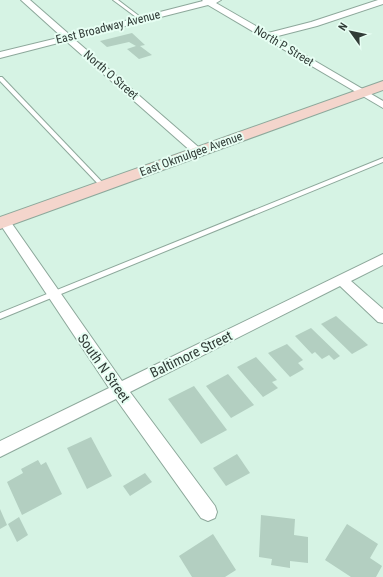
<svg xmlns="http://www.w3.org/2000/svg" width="383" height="577" viewBox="0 0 383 577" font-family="'Roboto Condensed',sans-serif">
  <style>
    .building { fill: #b3cfc1 }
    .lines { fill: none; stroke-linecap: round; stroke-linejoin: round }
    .lane-casing { stroke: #8da89b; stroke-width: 2 }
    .street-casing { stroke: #8da89b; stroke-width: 2 }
    .secondary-casing { stroke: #8da89b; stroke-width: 2 }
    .lane { fill: #fff; fill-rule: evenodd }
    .street { fill: #fff; fill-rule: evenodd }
    .secondary { fill: #f4d5cc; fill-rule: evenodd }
    .labels { text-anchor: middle; stroke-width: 4; stroke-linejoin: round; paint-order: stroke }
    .far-street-label { font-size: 12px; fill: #313c37; stroke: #e7fef3 }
    .street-label { font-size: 14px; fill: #313c37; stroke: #e7fef3 }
  </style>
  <rect width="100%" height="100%" fill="#d6f3e4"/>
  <g class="building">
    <polygon points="132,33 145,45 140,46 152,55 139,59 127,49 136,46 129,42 107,47 100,41"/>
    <polygon points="336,316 368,345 352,354 321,324"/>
    <polygon points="311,328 340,356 334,360 329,355 322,359 315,352 312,354 295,336"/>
    <polygon points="287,344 303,360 298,363 304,369 290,377 268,353"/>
    <polygon points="256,357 277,380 272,382 278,388 263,397 237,367"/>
    <polygon points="228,374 254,405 231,418 206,386"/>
    <polygon points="194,386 227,430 201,444 168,399"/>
    <polygon points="91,437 112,476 87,489 67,448"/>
    <polygon points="237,454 250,473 226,486 213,468"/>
    <polygon points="38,460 41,465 46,462 62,494 22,515 7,482 23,473 21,469"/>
    <polygon points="145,473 152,482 130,496 123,486"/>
    <polygon points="0,509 7,525 0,529"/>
    <polygon points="261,515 295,519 294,535 308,537 308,563 290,561 290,568 271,565 272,559 259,557"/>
    <polygon points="19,517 28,535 17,542 8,524"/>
    <polygon points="347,524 378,544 370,558 382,566 376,577 351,577 325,560"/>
    <polygon points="213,534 236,570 225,577 192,577 179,556"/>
  </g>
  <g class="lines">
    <g class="lane-casing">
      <g id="lane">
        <polygon points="113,0 118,0 143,19 140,20"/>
        <polygon points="0,77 2,77 105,185 105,187 101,187 0,81"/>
        <polygon points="383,158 383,162 0,319 0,313"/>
      </g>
    </g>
    <g class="street-casing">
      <g id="street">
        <polygon points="21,0 30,0 70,35 203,1 202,0 221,0 216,3 268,33 311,22 378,0 383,0 383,4 317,26 274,37 383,101 383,108 208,5 74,39 203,151 197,154 193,153 66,41 0,58 0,52 62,37"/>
        <polygon points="4,217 8,218 122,381 383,254 383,265 351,281 383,309 383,323 378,322 340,286 130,392 215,506 217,512 215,518 208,521 201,518 116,399 0,457 0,441 109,388 0,224 0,218"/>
      </g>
    </g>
    <g class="secondary-casing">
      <polygon id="secondary" points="383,81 383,90 0,229 0,217"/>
    </g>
    <use href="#lane" class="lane"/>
    <use href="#street" class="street"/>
    <use href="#secondary" class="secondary"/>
  </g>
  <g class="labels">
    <g class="far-street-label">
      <text transform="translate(108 27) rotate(-14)" y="4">East Broadway Avenue</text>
      <text transform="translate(284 46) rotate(31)" y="4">North P Street</text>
      <text transform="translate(111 75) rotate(41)" y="4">North O Street</text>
      <text transform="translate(191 154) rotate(-20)" y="4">East Okmulgee Avenue</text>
    </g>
    <g class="street-label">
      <text transform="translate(191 354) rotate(-26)" y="5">Baltimore Street</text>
      <text transform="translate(104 368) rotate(55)" y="5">South N Street</text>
    </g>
  </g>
  <g transform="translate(351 32) rotate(303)" stroke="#e7fef3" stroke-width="3" paint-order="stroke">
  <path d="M0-3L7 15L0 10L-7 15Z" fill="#313c37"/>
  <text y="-6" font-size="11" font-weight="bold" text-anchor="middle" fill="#313c37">N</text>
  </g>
</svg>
